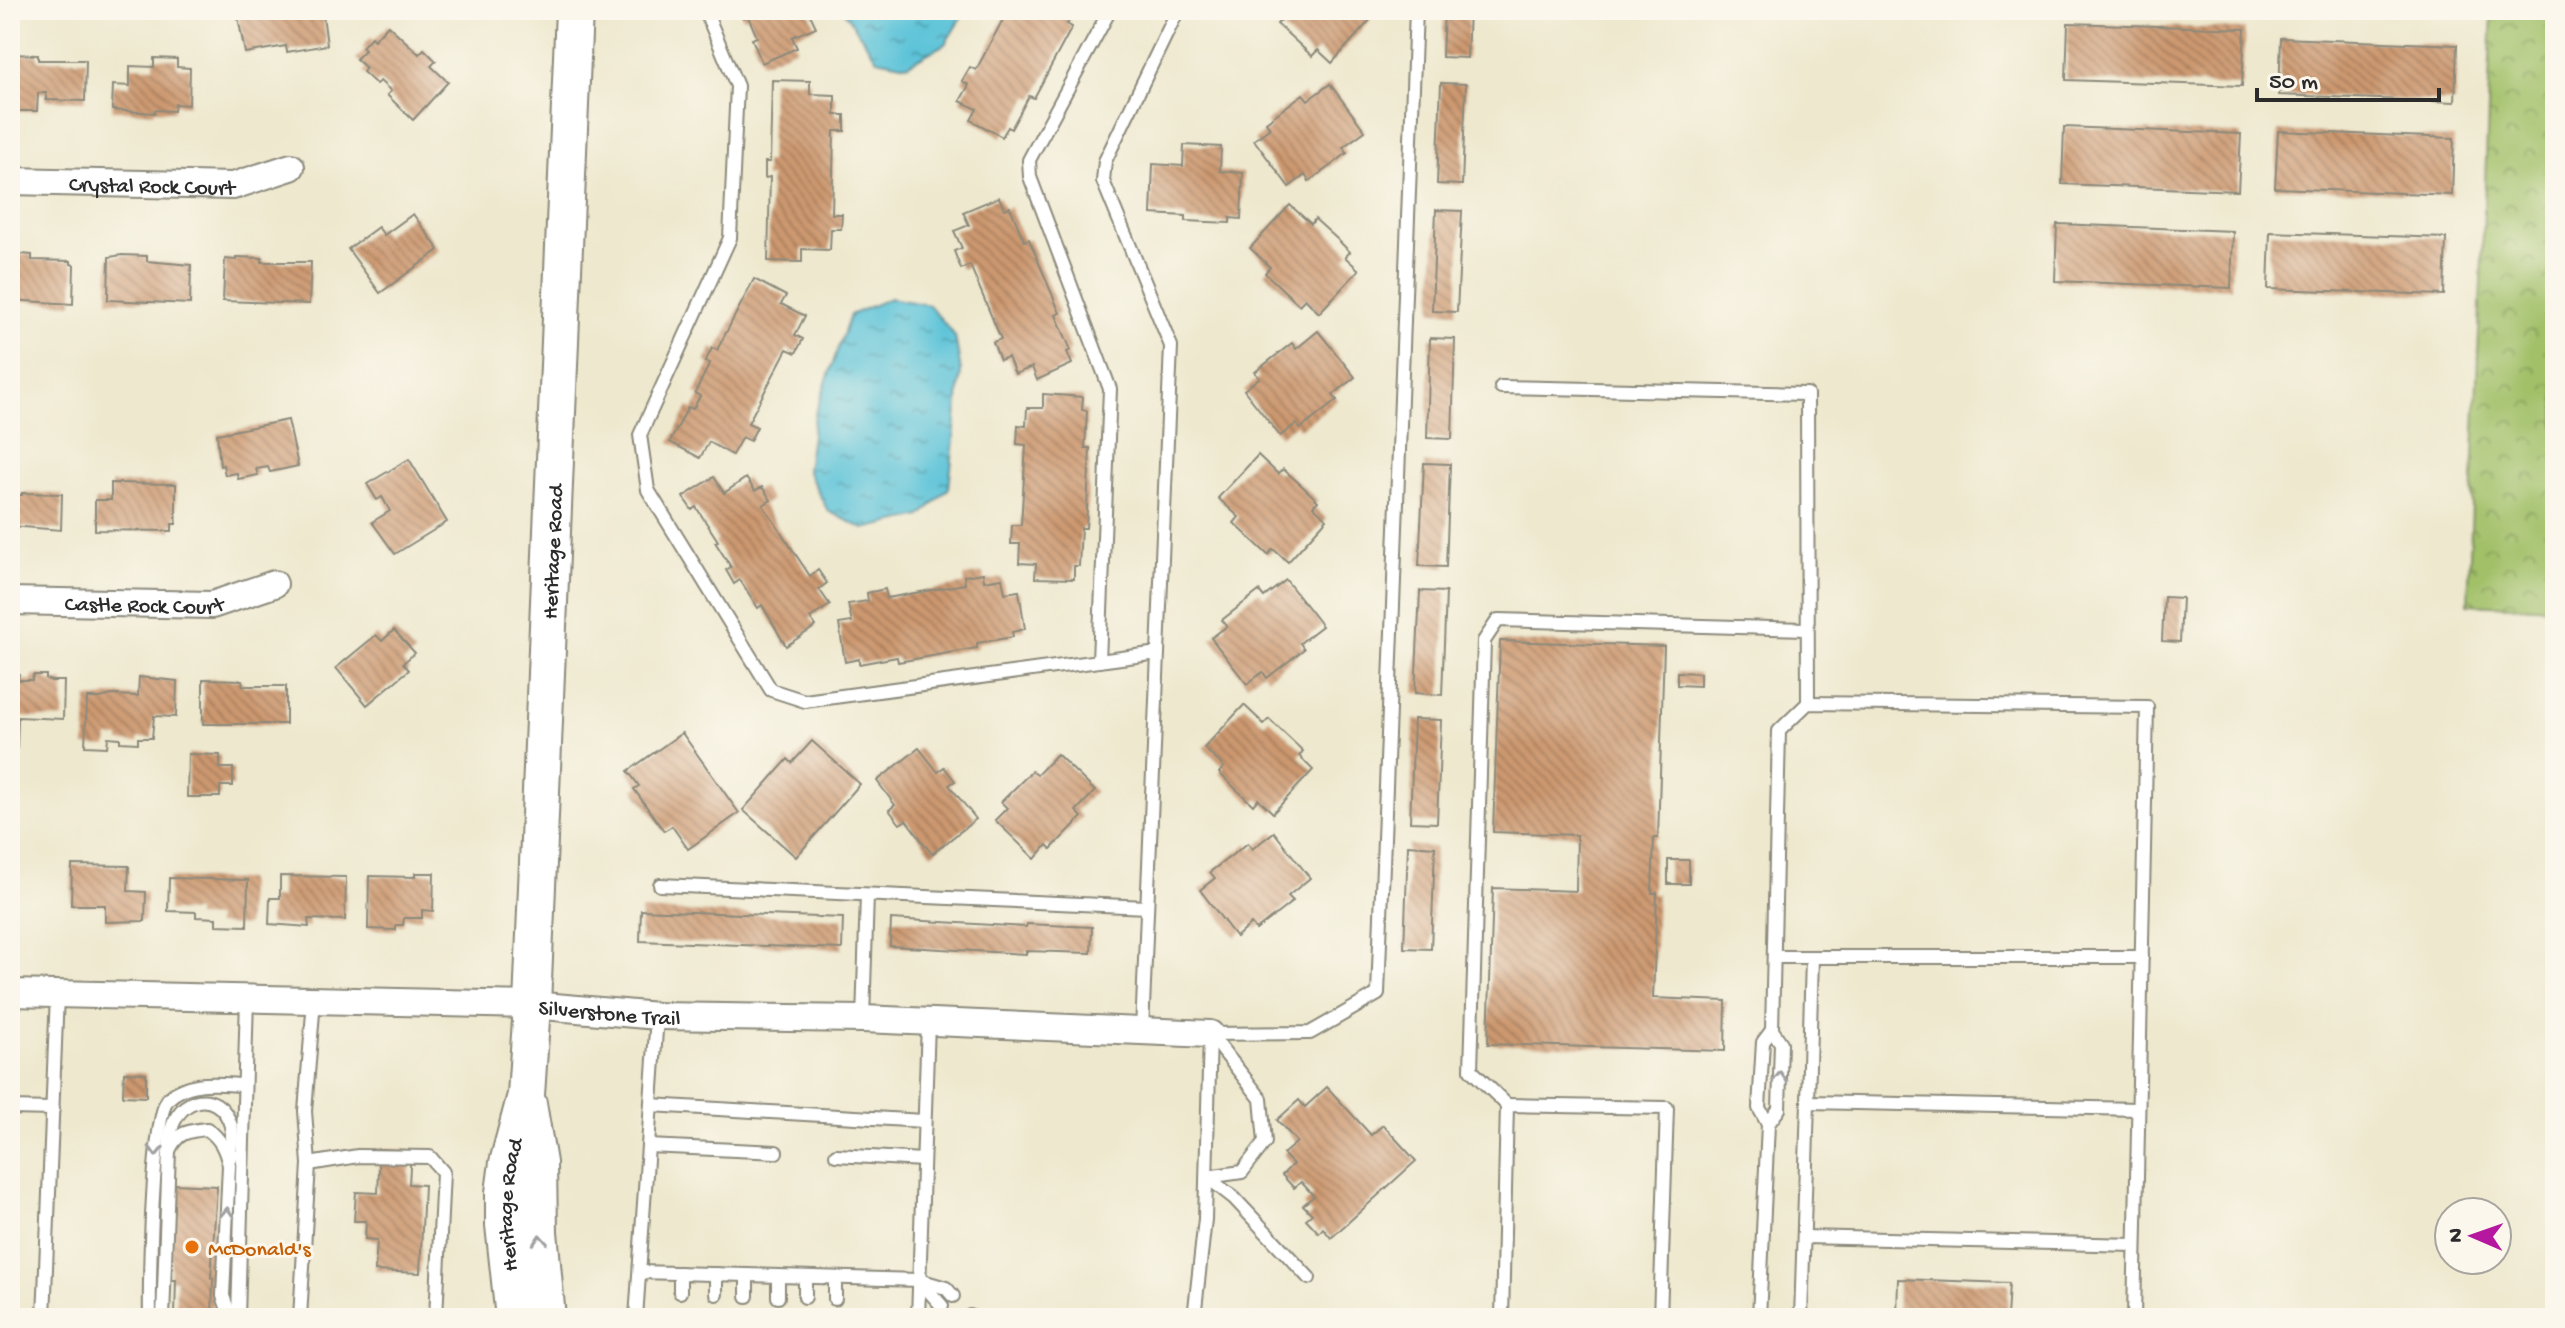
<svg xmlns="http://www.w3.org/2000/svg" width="2565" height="1328" viewBox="0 0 2565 1328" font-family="'Gochi Hand',sans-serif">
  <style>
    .park { fill: url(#park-crowns); stroke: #66764a; stroke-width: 2 }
    .water { fill: url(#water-ripples); stroke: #437782; stroke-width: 2 }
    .building { fill: url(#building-back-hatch) }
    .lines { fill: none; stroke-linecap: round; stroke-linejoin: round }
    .service-casing { stroke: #8c8a7c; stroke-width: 16 }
    .minor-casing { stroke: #8c8a7c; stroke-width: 30 }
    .secondary-casing { stroke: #8c8a7c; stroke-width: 40 }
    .service { stroke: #fff; stroke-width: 12 }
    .minor { stroke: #fff; stroke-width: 26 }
    .secondary { stroke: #fff; stroke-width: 36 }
    .oneway { stroke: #a0a0a0 }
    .food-dot { fill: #e8710a; stroke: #fbf7ec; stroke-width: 3 }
    .labels { text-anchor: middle; stroke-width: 6; stroke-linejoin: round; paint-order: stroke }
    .street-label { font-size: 22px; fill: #2b2b2b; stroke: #fbf7ec }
    .food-label { font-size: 22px; fill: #c56008; stroke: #fbf7ec; text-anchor: start }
  </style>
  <defs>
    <pattern id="park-crowns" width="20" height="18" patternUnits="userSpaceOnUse" patternTransform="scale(2)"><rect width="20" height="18" fill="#a1c068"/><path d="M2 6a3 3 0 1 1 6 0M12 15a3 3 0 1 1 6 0" fill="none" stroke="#839c56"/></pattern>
    <pattern id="water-ripples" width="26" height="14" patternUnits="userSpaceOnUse" patternTransform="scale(2)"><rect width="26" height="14" fill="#5bc3d8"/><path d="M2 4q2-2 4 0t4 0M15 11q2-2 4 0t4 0" fill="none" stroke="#4b9faf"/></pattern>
    <pattern id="building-back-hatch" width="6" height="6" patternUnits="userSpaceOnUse" patternTransform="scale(2)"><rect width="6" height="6" fill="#cc9870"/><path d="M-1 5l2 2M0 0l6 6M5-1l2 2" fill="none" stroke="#a67c5c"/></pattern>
  </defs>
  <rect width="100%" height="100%" fill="#fbf7ec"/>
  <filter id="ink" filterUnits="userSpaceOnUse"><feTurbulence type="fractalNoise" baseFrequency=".0125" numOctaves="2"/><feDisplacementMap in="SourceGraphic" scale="16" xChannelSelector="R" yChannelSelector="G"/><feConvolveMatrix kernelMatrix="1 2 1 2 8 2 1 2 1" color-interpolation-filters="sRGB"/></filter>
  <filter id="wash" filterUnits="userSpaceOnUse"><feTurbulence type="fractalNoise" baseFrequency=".006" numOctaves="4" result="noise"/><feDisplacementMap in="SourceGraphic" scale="32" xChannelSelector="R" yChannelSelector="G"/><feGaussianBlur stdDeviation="1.8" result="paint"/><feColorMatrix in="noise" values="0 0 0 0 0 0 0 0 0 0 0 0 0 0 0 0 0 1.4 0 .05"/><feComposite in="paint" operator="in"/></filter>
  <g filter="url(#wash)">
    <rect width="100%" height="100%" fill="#eee8ce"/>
    <polygon class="park" points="2492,10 2555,10 2555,608 2468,604"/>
    <g class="water">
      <polygon points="843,10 966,10 945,44 907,65 877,59"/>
      <polygon points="890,298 929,305 955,336 961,371 949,488 921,516 864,529 828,511 807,470 815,414 850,315"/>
    </g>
    <g id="blocks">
      <g class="building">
        <polygon points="253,10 320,10 321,15 323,15 327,45 287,52 286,46 245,53 237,12"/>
        <polygon points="740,10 808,10 816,27 792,37 797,48 762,63 752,39 757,37 748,16 743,18"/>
        <polygon points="1008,10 1075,10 1067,24 1072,27 1034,98 1029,96 1011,129 1008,127 1002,137 971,120 977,109 960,101 969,85 962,81 970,67 976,70"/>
        <polygon points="1272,10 1361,10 1371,19 1332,63 1318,50 1312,56 1277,24 1282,19"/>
        <polygon points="1444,10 1469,10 1467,58 1442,57"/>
        <polygon points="2068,23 2245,29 2242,86 2066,80"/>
        <polygon points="388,25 419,54 424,49 436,61 431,66 448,82 413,120 387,95 391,91 380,81 376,84 363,72 366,68 356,59 365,50 362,47 371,37 374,40"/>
        <polygon points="2281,38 2457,45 2455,102 2279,95"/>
        <polygon points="10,54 38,55 38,60 86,60 85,101 46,100 46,93 38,93 37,111 10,111"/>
        <polygon points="154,58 177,59 177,67 190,68 189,105 175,104 174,111 155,110 154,113 112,110 113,85 130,86 130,66 154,67"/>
        <polygon points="772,80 810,81 810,94 835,95 835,115 845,115 845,131 834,131 832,214 842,214 841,229 831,229 830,250 802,249 802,262 768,261 770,177 765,178 765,162 770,162"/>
        <polygon points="1441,83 1466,84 1462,185 1437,184"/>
        <polygon points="1330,84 1365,131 1343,147 1347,153 1333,164 1309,181 1305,175 1289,187 1254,140 1270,128 1266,122 1303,94 1308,100"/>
        <polygon points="2064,127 2241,134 2238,191 2062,184"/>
        <polygon points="2278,131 2454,138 2452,195 2275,188"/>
        <polygon points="1184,145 1221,147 1220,171 1243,173 1241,219 1230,218 1230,223 1186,221 1186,216 1151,214 1153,164 1183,166"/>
        <polygon points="999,197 1004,209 1010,207 1024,241 1029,239 1060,313 1056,315 1071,350 1067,352 1072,364 1037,380 1032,367 1015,374 1008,357 1000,360 993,342 1001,339 970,265 961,269 954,251 962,248 954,231 969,225 963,212"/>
        <polygon points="1290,205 1311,224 1315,219 1337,239 1350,252 1345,257 1359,270 1319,313 1305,299 1299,305 1265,273 1270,267 1250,248"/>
        <polygon points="1436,210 1462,211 1457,312 1432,311"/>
        <polygon points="413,214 439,250 380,293 348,249 378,227 384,235"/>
        <polygon points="2057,224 2233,231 2231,288 2055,281"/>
        <polygon points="2270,232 2446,238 2444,295 2268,289"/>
        <polygon points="10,253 32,255 32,260 71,261 71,264 74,265 73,304 10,300"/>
        <polygon points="122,255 147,256 147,261 191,265 190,304 108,300 109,257"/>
        <polygon points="236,257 262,258 262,262 311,262 309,304 223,301 225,259 236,260"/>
        <polygon points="754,279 786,296 781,304 805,316 795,335 803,339 796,353 787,349 748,423 757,427 750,441 742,437 732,455 709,442 700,458 670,442 688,407 693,409 700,396 695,393 710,363 705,362 712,348 717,350"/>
        <polygon points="1318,331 1355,377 1333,395 1337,400 1317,416 1300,429 1296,424 1280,436 1244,390 1259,378 1255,372 1292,343 1296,349"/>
        <polygon points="1430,338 1455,339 1452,439 1427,438"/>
        <polygon points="1043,394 1083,397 1082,410 1087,411 1085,448 1090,448 1086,528 1081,528 1079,566 1074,566 1074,579 1035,578 1036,564 1019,563 1020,544 1011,544 1012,525 1021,525 1026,445 1017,444 1018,425 1026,426 1027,408 1043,408"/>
        <polygon points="288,420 298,466 270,472 268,467 256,469 258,475 238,479 237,473 225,475 223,465 220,466 217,434"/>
        <polygon points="1258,455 1278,474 1283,469 1300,484 1318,501 1313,506 1327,519 1288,562 1273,549 1268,555 1234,523 1239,517 1218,498"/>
        <polygon points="409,459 447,522 395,554 372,522 390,511 382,497 377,500 367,484"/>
        <polygon points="1424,463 1450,464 1446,567 1419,566"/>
        <polygon points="714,477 724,493 746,478 755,491 762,487 771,500 763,505 810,576 818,570 827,583 819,589 830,605 810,618 816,626 786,646 762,605 758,608 740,580 734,584 726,570 731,567 715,542 718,541 696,507 692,510 683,497"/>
        <polygon points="111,483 176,484 176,524 172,524 172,531 95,530 95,500 111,500"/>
        <polygon points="22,493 62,494 61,530 10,526 10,495 22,495"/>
        <polygon points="983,573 984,581 1002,578 1005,593 1019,591 1025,629 1012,632 1013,637 977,643 977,648 898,662 897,657 859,664 859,659 845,662 839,624 852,622 848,604 868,601 867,593 885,589 887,598 965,584 964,576"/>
        <polygon points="1286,580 1322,626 1300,643 1304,649 1290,660 1267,678 1263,672 1247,684 1211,638 1227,626 1222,620 1259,591 1264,597"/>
        <polygon points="1420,591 1446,592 1442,695 1415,693"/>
        <polygon points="2164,597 2182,598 2180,642 2162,641"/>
        <polygon points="394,630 415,653 403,663 409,670 367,705 336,668 376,635 382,641"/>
        <polygon points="1500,641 1664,646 1658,838 1654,838 1652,893 1657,893 1653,998 1726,1001 1725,1051 1488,1044 1493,888 1576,891 1577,835 1493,832"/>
        <polygon points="1677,672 1700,673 1700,686 1677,685"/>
        <polygon points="10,674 19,674 18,680 32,680 33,675 46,675 46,679 51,681 64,681 63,719 18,717 17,749 10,749"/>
        <polygon points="139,677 177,681 176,717 154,716 152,738 138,738 138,743 120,742 120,738 108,737 107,747 85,746 87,698 100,698 112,695 138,696"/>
        <polygon points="203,679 242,680 243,686 286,686 286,724 203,724"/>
        <polygon points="1244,705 1264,724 1269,719 1303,751 1299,756 1313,770 1273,813 1258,799 1253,805 1219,773 1224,767 1204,748"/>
        <polygon points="1414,719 1441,720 1437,823 1410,822"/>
        <polygon points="682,733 739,813 688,849 672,826 664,831 634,789 639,786 628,771"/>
        <polygon points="812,741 860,784 796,857 743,810 788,759 792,763"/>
        <polygon points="919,748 938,772 944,767 955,781 949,785 976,819 932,854 906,820 900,824 889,810 895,805 877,781"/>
        <polygon points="188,754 220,755 220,768 233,768 233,786 220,786 220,797 187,797"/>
        <polygon points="1057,754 1095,791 1076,811 1082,817 1051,849 1047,845 1035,859 995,820 1007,808 1001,802 1032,771 1037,775"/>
        <polygon points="1274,832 1310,878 1288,896 1293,901 1283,909 1256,930 1251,924 1236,937 1200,890 1215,878 1210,872 1248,843 1252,849"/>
        <polygon points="1408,845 1435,847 1431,949 1404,948"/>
        <rect x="1668" y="860" width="21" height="24"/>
        <polygon points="72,865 129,866 128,891 146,892 145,921 105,922 105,905 71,905"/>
        <polygon points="415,873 434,873 433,911 422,910 422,918 404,918 403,925 396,925 396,930 368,929 369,876 415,877"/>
        <polygon points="280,876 346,877 345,920 308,919 309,927 269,924 270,898 280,898"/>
        <polygon points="169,878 248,880 247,926 216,925 216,918 196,917 196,912 168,911"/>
        <polygon points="641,910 843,918 842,949 640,941"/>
        <polygon points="891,919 1026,927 1027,924 1092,927 1091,953 1026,951 1026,954 890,946"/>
        <polygon points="124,1072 146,1073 146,1097 123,1096"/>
        <polygon points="1327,1087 1371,1135 1383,1125 1416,1161 1331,1238 1323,1228 1319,1233 1306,1219 1312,1214 1303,1205 1314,1196 1301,1182 1294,1188 1282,1175 1293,1164 1283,1154 1297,1142 1277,1120 1299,1100 1305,1107"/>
        <polygon points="380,1149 411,1151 409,1184 424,1185 420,1273 375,1271 377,1240 365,1239 366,1221 354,1221 356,1192 378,1193"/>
        <polygon points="174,1184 217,1186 211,1278 213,1278 212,1317 175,1316 176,1280 170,1280"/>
        <polygon points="1898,1279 2009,1283 2007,1318 1897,1318"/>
      </g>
    </g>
  </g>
  <g filter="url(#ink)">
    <use href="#blocks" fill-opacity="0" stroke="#8c8a7c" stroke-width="2"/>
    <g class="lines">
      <g class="service-casing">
        <g id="service">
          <polyline points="705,10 737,86 730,238 640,435 648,490 771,690 805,701 1158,653"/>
          <polyline points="1501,387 1807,394 1808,703"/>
          <polyline points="1099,661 1110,389 1030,177 1029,160 1110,10"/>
          <polyline points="660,885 1147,907"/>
          <polyline points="1774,957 2142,957"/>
          <polyline points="863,1019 867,895"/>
          <polyline points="1142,1031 1171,346 1103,181 1105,161 1178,10"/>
          <polyline points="1210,1034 1310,1033 1378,994 1416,10"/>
          <polyline points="1808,1102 1812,957"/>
          <polyline points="651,1105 924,1121"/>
          <polyline points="1507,1105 1471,1070 1484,641 1498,620 1807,629"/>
          <polyline points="10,1108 53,1109"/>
          <polyline points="1768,1124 1779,1109 1781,1043 1772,1030"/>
          <polyline points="648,1146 776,1152"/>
          <path d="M169,1147C169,1096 219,1084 231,1126C233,1135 230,1148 230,1158"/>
          <polyline points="836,1155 923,1160"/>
          <polyline points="309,1164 358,1156 430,1157 443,1172 436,1318"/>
          <polyline points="1207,1177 1242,1172 1265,1142 1261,1099 1210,1034"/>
          <polyline points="1207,1177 1234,1198 1309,1278"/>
          <polyline points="1804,1237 2135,1245"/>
          <polyline points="640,1272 919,1280 942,1306"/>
          <polyline points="919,1280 946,1288 953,1296"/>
          <polyline points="680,1292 680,1273"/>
          <polyline points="716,1294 716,1274"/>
          <polyline points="747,1296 747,1275"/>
          <polyline points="778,1297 778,1276"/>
          <polyline points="805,1297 805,1277"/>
          <polyline points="835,1299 835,1278"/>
          <polyline points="970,1316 972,1318"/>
          <polyline points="44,1318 57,994"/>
          <path d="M150,1318C149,1287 152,1116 168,1099C188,1079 218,1084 244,1085"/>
          <path d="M163,1318L169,1151C177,1132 188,1131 207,1129C221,1139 225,1149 229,1165L223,1296L231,1318"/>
          <polyline points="238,1318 247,998"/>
          <polyline points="300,1318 309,1164 305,1111 314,1000"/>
          <polyline points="636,1318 657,1016"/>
          <polyline points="918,1318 928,1022"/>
          <polyline points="1194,1318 1205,1219 1210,1034"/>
          <polyline points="1502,1318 1507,1105 1667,1108 1660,1318"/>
          <polyline points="1759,1318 1768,1124 1759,1108 1763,1042 1772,1030 1779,731 1808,703 2147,707 2134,1318"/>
          <polyline points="1801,1318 1808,1102 2138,1109"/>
        </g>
      </g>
      <g class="minor-casing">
        <g id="minor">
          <path id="s1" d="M10,181L233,186L291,167"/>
          <path id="s2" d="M10,601L212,605L274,584"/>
          <path id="s3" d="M10,993L532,1005L657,1016L863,1019L1210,1034"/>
        </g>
      </g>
      <g class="secondary-casing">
        <g id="secondary">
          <polyline points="528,1104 538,1163 539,1232 547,1318"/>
          <path id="s4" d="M514,1318L504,1225V1193L508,1163L526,1095L532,1005L574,10"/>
        </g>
      </g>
      <use href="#service" class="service"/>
      <use href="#minor" class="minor"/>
      <use href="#secondary" class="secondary"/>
    </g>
    <defs><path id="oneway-chevron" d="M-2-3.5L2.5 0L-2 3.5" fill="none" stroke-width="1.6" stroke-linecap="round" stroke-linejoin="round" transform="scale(2)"/></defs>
    <g class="oneway">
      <use href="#oneway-chevron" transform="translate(1780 1077) rotate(-88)"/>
      <use href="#oneway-chevron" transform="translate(156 1151) rotate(92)"/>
      <use href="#oneway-chevron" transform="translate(227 1213) rotate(-87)"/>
      <use href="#oneway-chevron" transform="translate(540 1240) rotate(-94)"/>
    </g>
  </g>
  <circle class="food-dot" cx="192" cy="1247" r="8"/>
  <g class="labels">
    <g class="street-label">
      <text dy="8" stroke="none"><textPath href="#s1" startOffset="142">Crystal Rock Court</textPath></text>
      <text dy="8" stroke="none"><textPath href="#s4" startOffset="770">Heritage Road</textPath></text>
      <text dy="8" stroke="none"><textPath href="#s2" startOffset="134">Castle Rock Court</textPath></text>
      <text dy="8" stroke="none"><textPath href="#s3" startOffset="600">Silverstone Trail</textPath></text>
      <text dy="8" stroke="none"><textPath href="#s4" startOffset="114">Heritage Road</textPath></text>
    </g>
    <g class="food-label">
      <text x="208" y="1255">McDonald's</text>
    </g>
  </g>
  <rect width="2565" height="1328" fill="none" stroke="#fbf7ec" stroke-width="40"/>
  <g transform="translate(2473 1236) rotate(272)"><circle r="38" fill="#fbf7ec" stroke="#a8a59f" stroke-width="2"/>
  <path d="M0-6L14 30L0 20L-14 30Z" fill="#b5179e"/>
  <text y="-12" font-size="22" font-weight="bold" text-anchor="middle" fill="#2b2b2b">N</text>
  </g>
  <path d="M2257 88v12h182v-12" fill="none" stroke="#2b2b2b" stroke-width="4"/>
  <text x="2269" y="88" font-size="24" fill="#2b2b2b" stroke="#fbf7ec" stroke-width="6" paint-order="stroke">50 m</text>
</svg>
